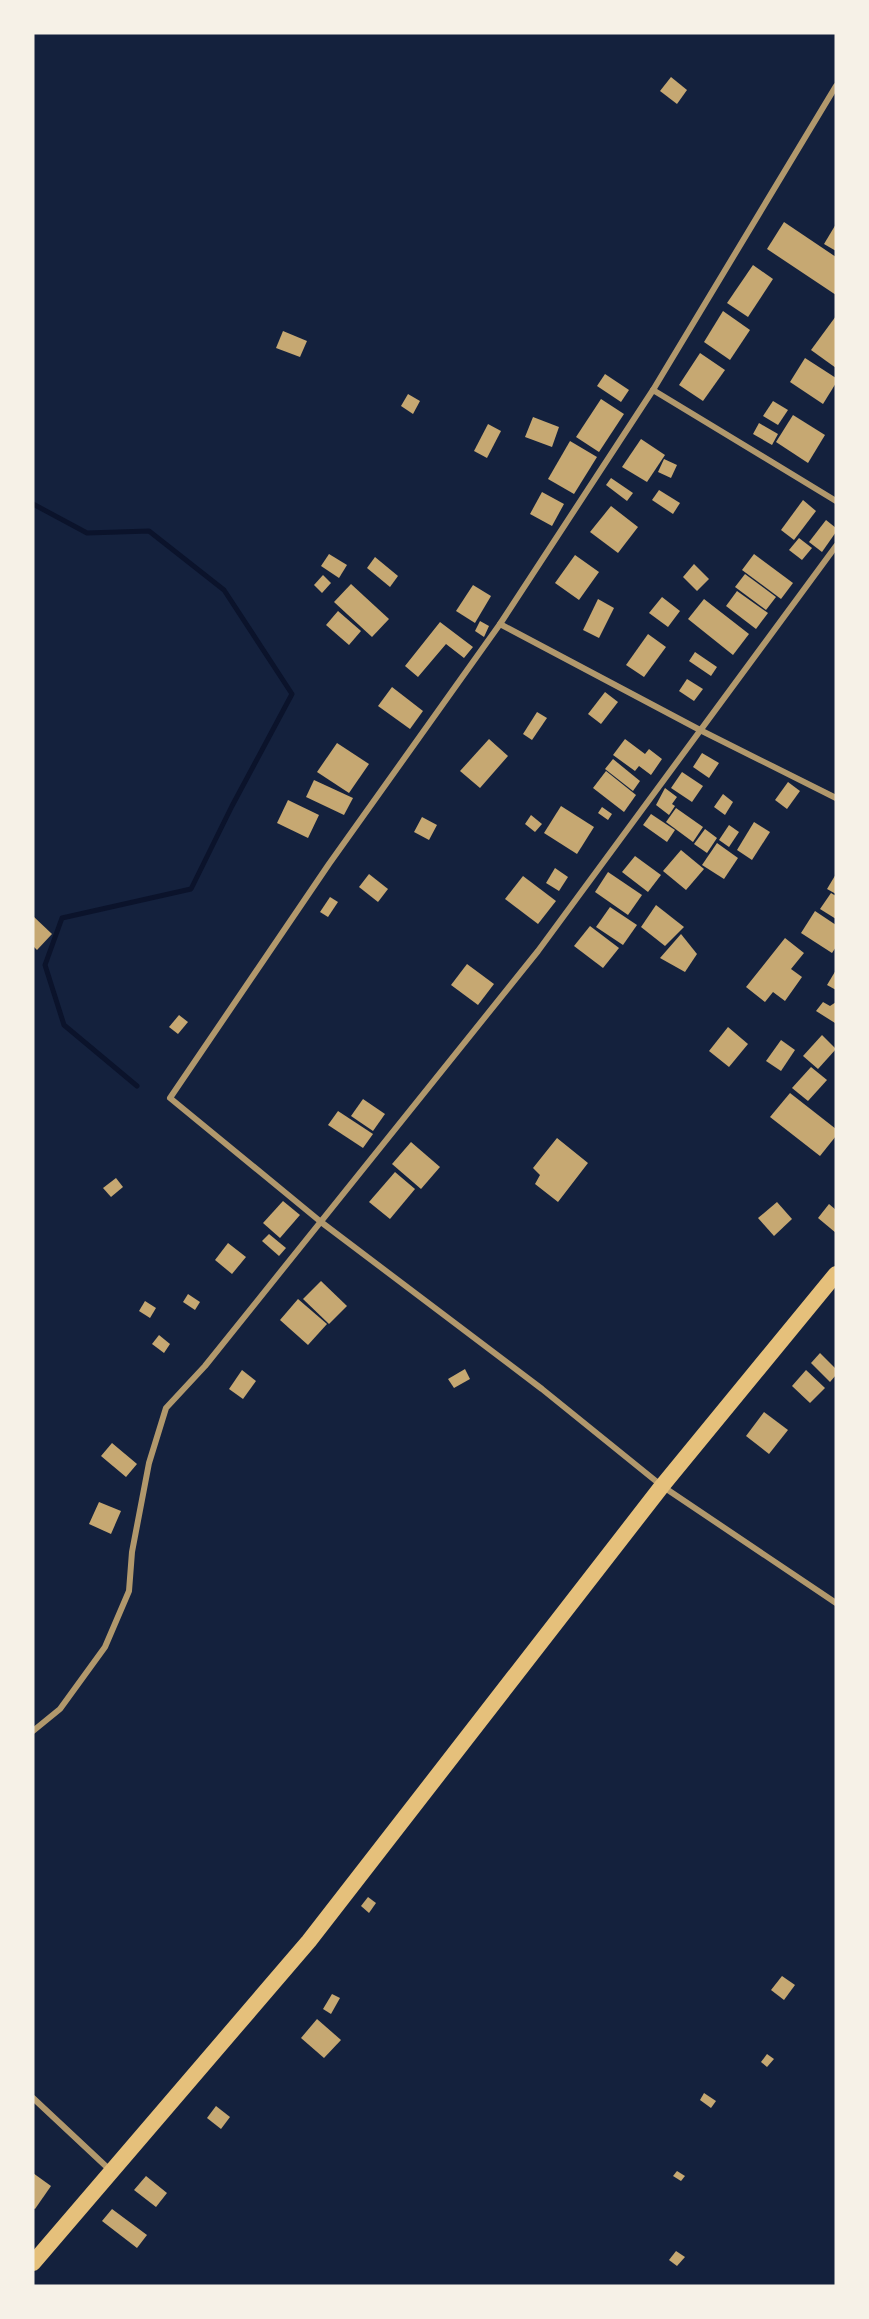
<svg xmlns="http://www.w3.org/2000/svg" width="869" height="2319" viewBox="0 0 869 2319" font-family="'PT Serif',serif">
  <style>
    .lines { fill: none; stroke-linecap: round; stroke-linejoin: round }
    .stream { stroke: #0b132b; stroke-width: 5 }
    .building { fill: #c6a872 }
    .minor { stroke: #b1986c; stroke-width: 6 }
    .trunk { stroke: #e5c07b; stroke-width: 16 }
  </style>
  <rect width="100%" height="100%" fill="#14213d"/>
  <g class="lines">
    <polyline class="stream" points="33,504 87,533 149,531 224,590 292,694 232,806 191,889 62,918 45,965 64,1025 137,1086"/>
  </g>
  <g class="building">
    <polygon points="671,77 687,90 677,104 660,91"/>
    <polygon points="784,222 836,257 836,295 767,249"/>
    <polygon points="836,224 836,251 824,244"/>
    <polygon points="753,265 773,279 748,317 727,303"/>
    <polygon points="723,311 750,330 730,360 704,342"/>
    <polygon points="836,316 836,368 811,350"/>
    <polygon points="283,331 307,341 300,357 276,348"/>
    <polygon points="700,353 725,370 703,401 679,385"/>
    <polygon points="805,358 836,378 836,383 823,404 790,382"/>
    <polygon points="605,374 629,390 621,402 597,386"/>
    <polygon points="408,394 420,401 413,414 401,406"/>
    <polygon points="601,399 624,414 599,452 576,437"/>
    <polygon points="773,401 788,410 778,425 763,416"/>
    <polygon points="793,415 825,435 808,463 776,442"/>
    <polygon points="533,417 559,427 552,447 525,437"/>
    <polygon points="759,423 778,434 772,445 753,434"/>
    <polygon points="488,424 501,431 487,458 474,451"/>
    <polygon points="641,439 665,455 647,482 622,467"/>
    <polygon points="570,441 597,457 574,494 548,479"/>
    <polygon points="664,459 677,465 671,478 658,472"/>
    <polygon points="611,478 633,493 627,501 606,485"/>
    <polygon points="659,490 680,503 673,514 652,500"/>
    <polygon points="542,492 564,504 552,526 530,514"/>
    <polygon points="803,500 816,511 794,540 781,530"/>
    <polygon points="611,506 638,527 618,553 590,532"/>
    <polygon points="826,520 836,528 836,532 822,552 809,542"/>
    <polygon points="799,538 812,548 802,560 789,550"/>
    <polygon points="329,554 347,565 339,578 321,566"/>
    <polygon points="754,554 793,583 781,599 742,570"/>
    <polygon points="575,555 599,572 579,600 555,583"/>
    <polygon points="375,557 398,576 390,587 367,568"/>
    <polygon points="694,564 709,579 697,591 683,577"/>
    <polygon points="745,574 776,597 766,610 735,587"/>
    <polygon points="323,575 331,583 322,593 314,585"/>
    <polygon points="351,584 389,619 372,637 334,602"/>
    <polygon points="473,585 491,596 475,623 456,611"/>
    <polygon points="737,591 768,613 756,629 726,606"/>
    <polygon points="662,597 680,611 668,627 649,613"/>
    <polygon points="598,599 614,608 599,638 583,630"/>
    <polygon points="704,599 749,634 733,655 688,619"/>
    <polygon points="338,611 361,631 349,645 326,625"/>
    <polygon points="480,621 489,626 484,637 475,631"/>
    <polygon points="440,622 473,647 464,658 446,644 418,677 405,666"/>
    <polygon points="648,634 666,647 644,677 626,665"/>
    <polygon points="695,652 717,667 711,676 689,661"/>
    <polygon points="687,679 703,689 694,701 679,691"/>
    <polygon points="392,687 423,711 410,729 378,706"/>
    <polygon points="605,692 618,702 601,724 588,714"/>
    <polygon points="537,712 547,718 532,740 523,734"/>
    <polygon points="489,739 508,756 480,788 460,771"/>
    <polygon points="625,739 645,754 649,749 662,759 651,775 639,766 635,771 613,755"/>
    <polygon points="337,743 369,764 349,793 317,772"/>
    <polygon points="702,753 719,763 709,778 693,767"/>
    <polygon points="613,759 640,781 633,791 605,769"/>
    <polygon points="606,771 636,795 624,812 593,788"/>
    <polygon points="682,772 703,786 692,802 671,788"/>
    <polygon points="314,780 353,798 344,815 306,797"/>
    <polygon points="788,782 800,791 787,809 775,800"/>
    <polygon points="665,788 677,797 672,804 675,806 669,815 656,805"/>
    <polygon points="723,794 733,802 725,815 714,807"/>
    <polygon points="288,800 319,815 308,838 277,823"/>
    <polygon points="561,806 594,827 577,854 544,833"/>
    <polygon points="602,807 612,814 608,820 598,813"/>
    <polygon points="676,808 703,827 693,842 666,822"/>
    <polygon points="651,814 675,830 667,842 643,825"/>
    <polygon points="531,815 542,824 535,832 525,824"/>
    <polygon points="422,817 437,825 429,840 414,832"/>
    <polygon points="754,822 770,832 752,860 737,850"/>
    <polygon points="729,825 739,832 729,847 719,840"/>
    <polygon points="705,829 717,838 707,853 694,844"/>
    <polygon points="717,843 738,858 724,879 702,865"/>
    <polygon points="681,850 704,869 686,890 663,871"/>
    <polygon points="635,856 661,875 648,892 622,872"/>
    <polygon points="555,868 568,877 559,891 546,883"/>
    <polygon points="608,872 642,895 628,915 595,892"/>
    <polygon points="369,874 388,889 378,902 359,887"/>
    <polygon points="836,874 836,894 827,889"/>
    <polygon points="523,876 556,901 538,924 505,899"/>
    <polygon points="831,893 836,896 836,919 820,909"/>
    <polygon points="330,897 338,902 328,917 320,912"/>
    <polygon points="656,905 684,927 665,946 641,927"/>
    <polygon points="610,907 637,925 623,945 596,927"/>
    <polygon points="815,911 836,925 836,947 832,953 801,933"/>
    <polygon points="33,916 52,934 37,950 33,946"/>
    <polygon points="590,926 619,948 603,968 574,946"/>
    <polygon points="681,934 697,954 685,972 660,958"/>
    <polygon points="785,938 804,953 791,969 802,977 785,1001 773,992 765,1002 746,987"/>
    <polygon points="467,964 494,984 478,1005 451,985"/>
    <polygon points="836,970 836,990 827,985"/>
    <polygon points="823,1002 830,1006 836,1002 835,1023 816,1011"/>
    <polygon points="179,1015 188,1022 178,1034 169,1027"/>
    <polygon points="728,1027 748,1044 729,1067 709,1051"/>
    <polygon points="822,1035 836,1049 818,1069 803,1056"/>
    <polygon points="781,1040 795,1050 781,1071 766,1061"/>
    <polygon points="811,1067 827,1080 808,1101 792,1088"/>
    <polygon points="790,1093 836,1129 836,1136 820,1156 770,1117"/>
    <polygon points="363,1099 385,1114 373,1131 351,1116"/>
    <polygon points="338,1111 373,1134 363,1148 328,1125"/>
    <polygon points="557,1138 588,1163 558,1202 535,1184 540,1175 533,1168"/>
    <polygon points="411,1142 440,1167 421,1189 392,1164"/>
    <polygon points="395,1172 415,1189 390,1219 369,1202"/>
    <polygon points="116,1178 123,1187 111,1197 103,1188"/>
    <polygon points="283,1201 300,1215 280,1238 263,1223"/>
    <polygon points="777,1202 792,1219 774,1236 758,1218"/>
    <polygon points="829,1204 836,1210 836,1233 818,1218"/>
    <polygon points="269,1234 286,1248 279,1256 262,1241"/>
    <polygon points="228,1243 246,1257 232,1274 215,1260"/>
    <polygon points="321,1281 347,1306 329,1324 303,1299"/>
    <polygon points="188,1294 200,1302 195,1310 183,1302"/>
    <polygon points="298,1299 327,1324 308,1345 280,1320"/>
    <polygon points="145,1301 156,1308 150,1318 139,1311"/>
    <polygon points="159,1335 170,1344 164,1353 152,1344"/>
    <polygon points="820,1353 836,1369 836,1375 830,1382 811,1363"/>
    <polygon points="465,1369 470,1379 454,1388 448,1379"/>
    <polygon points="242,1370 256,1381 243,1399 229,1389"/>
    <polygon points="806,1370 825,1388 810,1403 792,1386"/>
    <polygon points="764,1412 788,1430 769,1454 746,1436"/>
    <polygon points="112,1443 137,1464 126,1477 101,1456"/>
    <polygon points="99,1502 121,1511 111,1534 89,1524"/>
    <polygon points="368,1897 376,1903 369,1913 361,1906"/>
    <polygon points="782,1976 795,1985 784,2000 771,1990"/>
    <polygon points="332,1994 340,1998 331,2014 323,2009"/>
    <polygon points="317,2019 341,2040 324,2058 301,2038"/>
    <polygon points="767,2054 774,2059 767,2067 761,2062"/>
    <polygon points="704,2093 716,2101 711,2108 700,2100"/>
    <polygon points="216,2106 230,2117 221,2129 207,2118"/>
    <polygon points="677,2171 685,2176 681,2181 673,2176"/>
    <polygon points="33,2173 51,2186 35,2209 33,2208"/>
    <polygon points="146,2176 167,2193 156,2207 134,2190"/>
    <polygon points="112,2209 147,2235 137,2248 102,2221"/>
    <polygon points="676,2251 685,2257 677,2266 669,2260"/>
  </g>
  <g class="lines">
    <g class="minor">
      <polyline points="653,390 836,86"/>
      <polyline points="836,501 653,390 500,624 329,864 170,1098 321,1222 542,1389 662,1486 836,1603"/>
      <polyline points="500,624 700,730 836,798"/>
      <polyline points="33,1731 60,1709 105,1647 129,1591 132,1552 149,1463 166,1408 205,1366 538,951 836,546"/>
      <polyline points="33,2098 111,2171"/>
    </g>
    <polyline class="trunk" points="33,2263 309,1941 662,1486 836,1274"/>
  </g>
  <rect width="869" height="2319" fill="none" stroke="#f6f1e7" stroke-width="69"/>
</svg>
